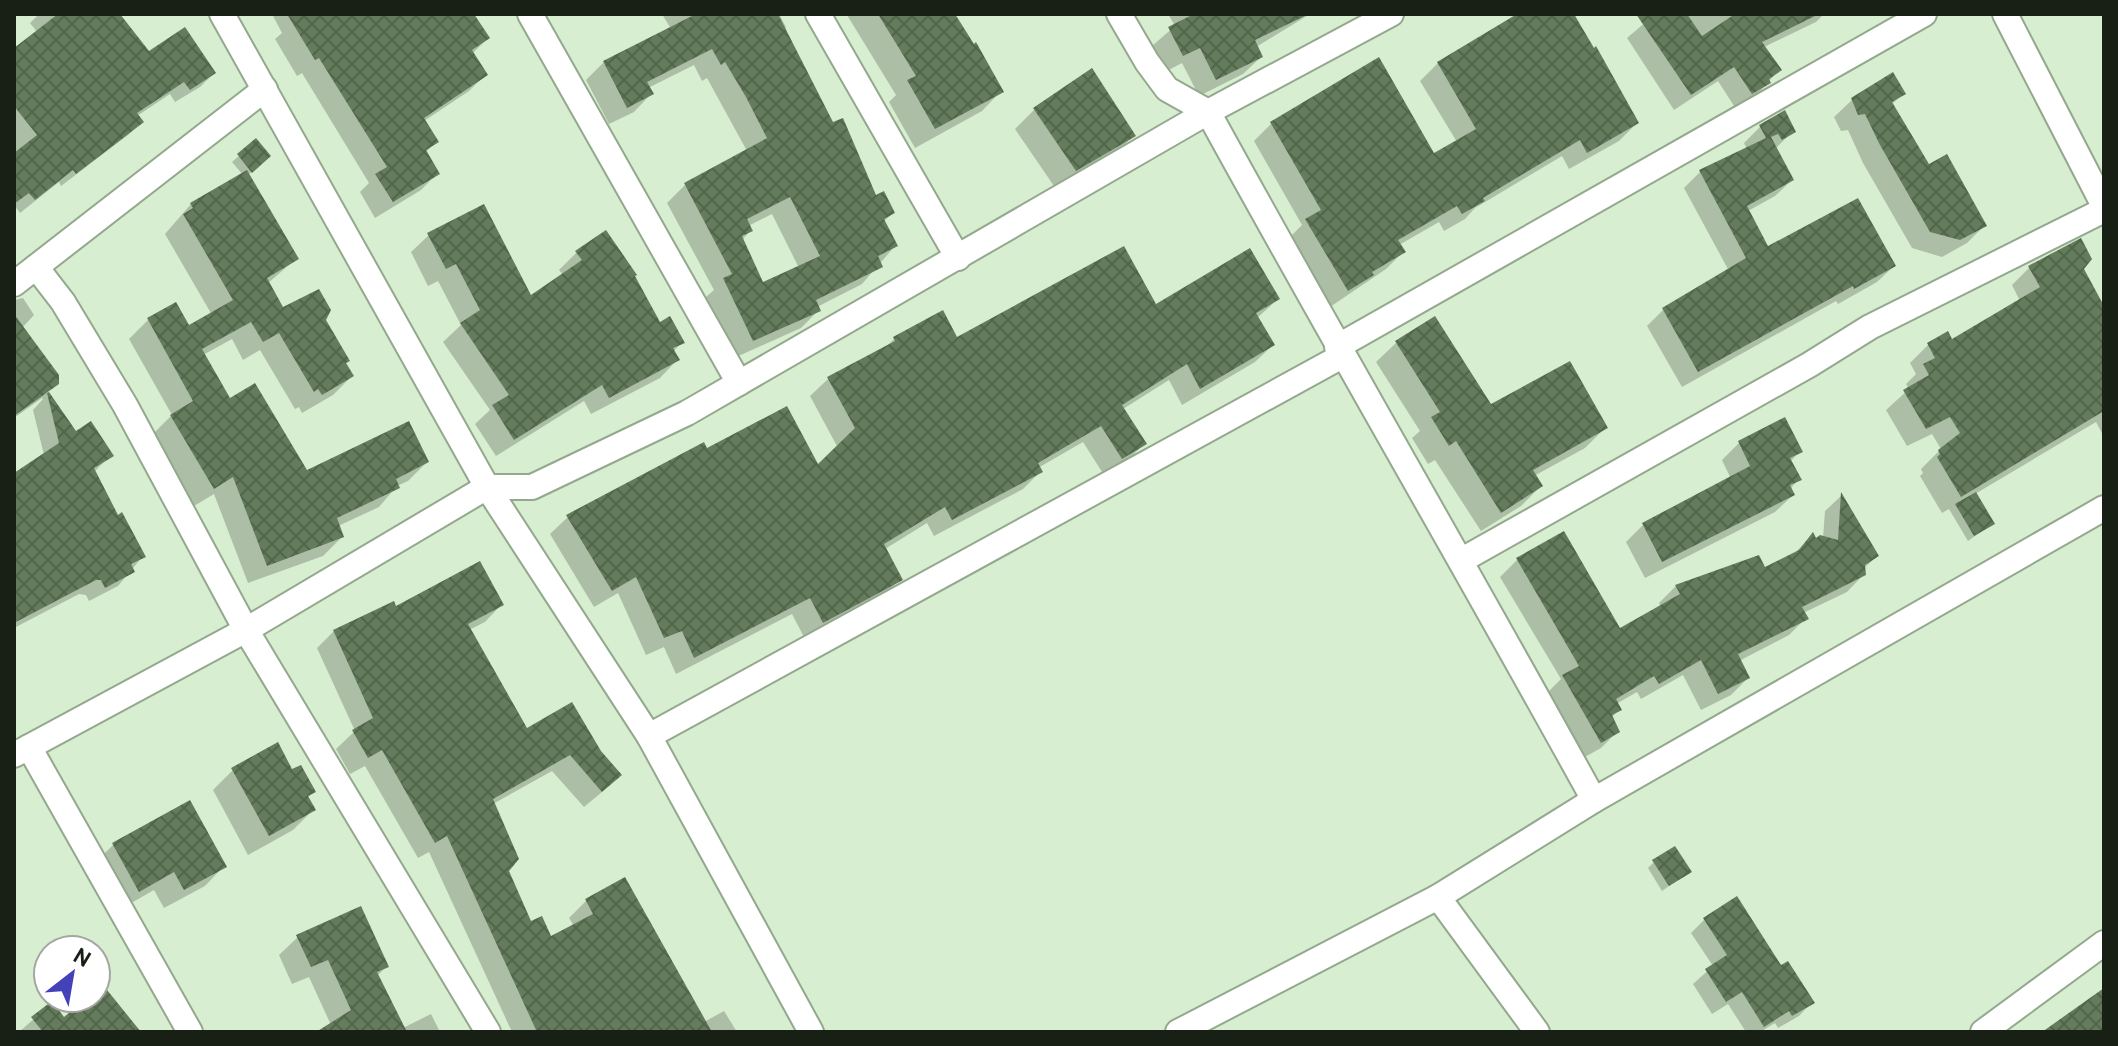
<svg xmlns="http://www.w3.org/2000/svg" width="2118" height="1046" viewBox="0 0 2118 1046" font-family="Overpass,sans-serif">
  <style>
    .shadow { fill: #0003; fill-rule: evenodd }
    .building { fill: url(#building-cross-hatch); fill-rule: evenodd }
    .lines { fill: none; stroke-linecap: round; stroke-linejoin: round }
    .street-casing { stroke: #93a88d; stroke-width: 28 }
    .street { stroke: #fff; stroke-width: 24 }
  </style>
  <defs>
    <pattern id="building-cross-hatch" width="8" height="8" patternUnits="userSpaceOnUse" patternTransform="scale(2)"><rect width="8" height="8" fill="#647c5c"/><path d="M0 0l8 8M0 8l8-8" fill="none" stroke="#51654b"/></pattern>
  </defs>
  <rect width="100%" height="100%" fill="#d7eed0"/>
  <g class="shadow">
    <polygon points="39,14 118,14 149,54 214,73 200,87 175,102 170,94 137,116 141,122 128,135 61,186 59,182 20,213 14,205 14,54 37,32 30,23"/>
    <polygon points="272,14 472,14 488,38 472,54 485,75 469,91 424,121 436,142 425,153 438,173 421,190 375,218 360,192 369,183 302,73 297,76 275,39 282,33"/>
    <path d="M662,14H779L786,27L784,30L832,125L875,198L893,213L883,222L895,246L862,284L817,307L819,310L801,328L734,358L706,297L714,290L667,203L685,185L747,151L707,78L702,81L694,65L648,88L651,94L634,112L609,124L586,80L604,62L671,29ZM772,214L799,268L762,284L742,240L751,230L748,226Z"/>
    <polygon points="848,14 953,14 1001,91 982,111 915,148 889,102 896,95 847,15"/>
    <polygon points="1168,14 1310,14 1256,47 1261,57 1243,74 1199,96 1182,63 1165,72 1152,46 1175,26"/>
    <polygon points="1521,14 1572,14 1637,123 1619,141 1569,169 1562,156 1475,208 1465,219 1444,231 1439,222 1399,245 1403,252 1386,269 1330,307 1289,238 1302,225 1254,141 1271,124 1434,156 1457,142 1420,81 1438,63"/>
    <polygon points="1655,14 1824,14 1816,22 1764,47 1779,70 1753,99 1736,109 1718,81 1674,110 1627,38"/>
    <polygon points="1904,93 1891,105 1928,166 1984,226 1967,243 1942,257 1912,248 1863,163 1848,130 1841,131 1834,117 1852,100"/>
    <polygon points="1035,109 1133,136 1114,156 1056,189 1015,129"/>
    <polygon points="1760,127 1793,131 1775,149 1792,180 1775,196 1748,211 1768,249 1894,266 1877,282 1838,304 1836,301 1682,387 1647,326 1663,310 1729,271 1684,188 1700,172 1747,149 1744,143"/>
    <polygon points="256,141 263,162 248,175 296,259 267,284 282,310 324,320 352,376 333,395 302,413 299,407 295,409 260,350 243,360 232,339 203,355 229,401 306,473 427,462 408,481 397,486 379,507 338,526 342,537 323,556 248,583 214,494 194,506 152,435 172,415 129,339 148,320 175,305 188,328 212,315 165,234 191,204 243,175 232,162"/>
    <polygon points="429,235 530,298 563,275 559,270 577,252 682,342 673,352 677,360 660,378 591,414 584,401 496,456 475,424 490,410 443,342 461,325 438,281 428,286 411,252"/>
    <polygon points="2030,267 2082,268 2102,306 2104,305 2104,437 2096,422 1975,494 1992,524 1968,541 1949,509 1942,513 1920,476 1923,473 1921,469 1941,449 1932,434 1907,446 1886,410 1909,389 1906,384 1916,374 1910,363 1928,345 1952,342 2020,301 2012,285"/>
    <polygon points="23,298 34,315 22,328 57,383 47,392 75,434 111,455 94,472 117,517 143,556 118,586 89,601 86,595 79,594 14,628 14,475 44,455 33,410 43,399 42,398 14,418 14,300"/>
    <polygon points="1278,299 1257,318 1273,345 1255,362 1182,405 1169,380 1123,409 1145,443 1127,461 1104,475 1083,442 1038,468 1040,472 1023,489 934,536 927,523 885,549 900,579 883,597 805,639 792,614 676,674 664,647 646,655 618,593 594,607 550,534 568,517 706,451 818,468 838,448 810,396 828,379 883,350 894,339 942,313 957,340 1155,307"/>
    <polygon points="1434,319 1490,407 1605,428 1585,448 1534,476 1541,486 1521,506 1481,531 1435,460 1428,464 1412,438 1420,431 1376,362 1396,343"/>
    <polygon points="1784,420 1800,451 1790,462 1799,479 1790,489 1793,495 1775,512 1645,578 1626,542 1643,525 1731,479 1722,460 1739,443"/>
    <polygon points="1841,496 1877,556 1863,569 1864,574 1847,592 1803,613 1806,618 1789,635 1739,661 1748,678 1731,695 1701,710 1683,675 1641,699 1637,692 1616,704 1620,709 1611,718 1618,731 1601,748 1583,758 1546,694 1561,679 1500,577 1517,560 1620,631 1661,607 1659,603 1676,586 1758,557 1764,570 1794,554 1812,535 1815,541 1823,538 1825,511"/>
    <polygon points="502,604 485,622 469,630 526,731 572,705 602,792 584,807 552,771 493,804 507,871 530,923 550,939 574,926 569,918 586,901 704,1022 724,1011 737,1032 512,1032 429,852 418,858 365,766 350,774 336,749 355,731 317,648 334,631 395,609"/>
    <polygon points="233,770 291,772 314,792 307,798 313,810 293,830 248,855 213,790"/>
    <polygon points="114,844 224,866 205,886 164,908 154,890 119,910 94,864"/>
    <polygon points="1654,862 1689,872 1662,891 1648,868"/>
    <polygon points="1704,920 1812,1002 1799,1016 1778,1028 1775,1023 1760,1032 1746,1032 1728,1004 1712,1014 1693,984 1713,966 1691,933"/>
    <polygon points="298,937 386,967 377,976 403,1028 431,1014 440,1032 320,1032 331,1025 309,977 292,984 279,955"/>
    <polygon points="96,993 128,1032 19,1032 51,1004 64,1019 90,998 96,998"/>
  </g>
  <g class="building">
    <polygon points="58,14 120,14 149,51 185,27 216,73 190,90 184,82 137,113 144,122 76,174 73,170 35,200 29,193 14,204 14,153 37,135 14,106 14,48"/>
    <polygon points="287,14 474,14 490,38 472,50 488,75 424,118 439,142 426,150 440,174 393,202 375,174 387,167 319,58 315,60"/>
    <path d="M696,14H778L833,122L843,118L876,195L884,191L895,213L884,219L898,246L878,256L883,267L816,300L821,311L753,341L723,278L732,274L684,183L767,138L746,97L725,62L721,65L712,49L647,82L654,94L627,108L603,61ZM790,197L820,256L763,282L742,236L753,231L747,219Z"/>
    <polygon points="878,14 955,14 974,44 976,42 1004,92 935,129 907,80 916,76"/>
    <polygon points="1194,14 1309,14 1255,40 1263,57 1216,80 1200,48 1183,56 1168,27"/>
    <polygon points="1517,14 1574,14 1594,48 1596,46 1639,123 1587,153 1580,140 1483,198 1485,201 1462,214 1457,206 1398,240 1406,252 1372,272 1374,275 1348,291 1305,219 1321,210 1270,122 1379,57 1434,153 1476,129 1437,62"/>
    <polygon points="1636,14 1687,14 1702,36 1735,14 1819,14 1762,42 1782,70 1769,79 1771,83 1752,94 1734,67 1691,95"/>
    <polygon points="1092,68 1136,136 1076,171 1033,108"/>
    <polygon points="1893,72 1906,94 1892,102 1929,164 1947,154 1987,226 1960,240 1930,232 1880,145 1865,114 1858,115 1851,98"/>
    <polygon points="1785,110 1796,132 1782,140 1778,134 1771,137 1794,180 1747,206 1768,246 1858,198 1896,266 1854,289 1853,286 1698,372 1662,308 1746,258 1699,170 1766,138 1759,125"/>
    <polygon points="256,138 271,156 252,173 237,154"/>
    <polygon points="247,170 299,259 267,278 283,307 319,289 331,310 326,320 350,361 346,363 354,376 322,395 318,389 314,392 279,333 263,342 251,322 202,349 230,398 255,383 307,470 409,421 429,462 396,479 400,488 337,518 344,537 267,566 233,477 214,489 170,415 193,401 147,318 176,302 189,325 233,300 183,214 193,208 190,203"/>
    <polygon points="484,204 531,295 582,260 575,251 606,230 637,275 635,276 660,322 670,316 685,343 673,348 680,360 609,398 602,385 514,440 492,405 509,395 460,323 480,310 456,264 446,269 427,233"/>
    <polygon points="2081,238 2092,259 2084,269 2104,306 2104,411 1961,497 1937,457 1940,454 1938,450 1960,433 1950,417 1926,429 1903,390 1929,375 1923,364 1935,358 1927,343 1948,331 1952,339 2040,287 2028,266"/>
    <polygon points="1124,246 1156,304 1250,248 1280,299 1256,313 1275,345 1200,389 1187,364 1122,405 1147,444 1122,459 1101,426 1038,463 1043,472 952,520 945,507 884,544 903,580 823,623 810,598 694,658 682,631 664,638 636,577 612,591 566,515 704,442 707,448 787,406 818,464 855,428 827,377 895,341 893,337 943,310 957,337"/>
    <polygon points="14,314 59,375 59,384 14,416"/>
    <polygon points="1435,316 1491,404 1570,361 1608,428 1533,470 1543,486 1501,513 1456,441 1449,446 1431,417 1440,412 1395,341"/>
    <polygon points="49,392 76,431 91,421 114,456 94,468 118,515 122,512 146,557 131,564 135,572 105,588 101,580 96,580 14,623 14,473 59,443 47,393"/>
    <polygon points="1785,417 1803,452 1790,458 1802,480 1790,485 1795,495 1662,562 1642,523 1750,466 1738,441"/>
    <polygon points="1841,492 1879,556 1865,565 1866,575 1802,607 1809,619 1738,654 1750,678 1718,694 1701,660 1659,684 1654,676 1616,699 1622,710 1612,715 1620,732 1601,743 1562,675 1579,666 1516,558 1564,531 1620,628 1680,594 1675,585 1759,555 1765,567 1799,550 1813,532 1816,538 1820,535 1838,540"/>
    <polygon points="1976,492 1995,524 1974,536 1955,504"/>
    <polygon points="480,561 504,605 468,624 527,728 572,702 601,751 622,775 602,792 570,755 493,799 519,859 509,871 531,921 542,916 551,936 593,914 585,899 625,877 712,1032 537,1032 447,836 435,843 382,750 368,758 352,730 373,718 333,630 394,601 396,606"/>
    <polygon points="278,742 292,769 301,765 316,792 308,796 316,810 269,836 231,768"/>
    <polygon points="190,800 227,867 184,890 174,872 139,892 112,843"/>
    <polygon points="1675,846 1692,872 1669,886 1652,860"/>
    <polygon points="1737,896 1781,965 1788,961 1815,1003 1792,1016 1789,1011 1764,1027 1742,992 1726,1002 1705,969 1727,955 1703,918"/>
    <polygon points="361,906 389,967 377,972 407,1032 316,1032 351,1010 328,960 311,967 296,935"/>
    <polygon points="103,985 141,1032 43,1032 31,1017 52,1001 64,1017 87,998 96,998 96,991"/>
    <polygon points="2104,988 2104,1032 2042,1032"/>
  </g>
  <g class="lines">
    <g class="street-casing">
      <g id="street">
        <polyline points="222,14 487,487 649,736 811,1032"/>
        <polyline points="530,14 739,383"/>
        <polyline points="818,14 958,258"/>
        <path d="M1119,14L1147,62L1167,89L1208,112C1334,342 1467,569 1594,800"/>
        <polyline points="2005,14 2104,206"/>
        <polyline points="36,267 63,302 125,405 246,630 488,1032"/>
        <polyline points="14,284 265,89"/>
        <polyline points="1337,347 1924,14"/>
        <polyline points="1462,560 1809,365 1870,327 2104,210"/>
        <polyline points="649,736 1342,356"/>
        <polyline points="29,747 190,1032"/>
        <polyline points="14,755 246,630 487,487 532,487 687,413 1208,112 1391,14"/>
        <polyline points="1438,897 1537,1032"/>
        <polyline points="1178,1032 1438,897 1594,800 2104,508"/>
        <polyline points="1983,1032 2104,943"/>
      </g>
    </g>
    <use href="#street" class="street"/>
  </g>
  <rect width="2118" height="1046" fill="none" stroke="#182016" stroke-width="32"/>
  <g transform="translate(72 974) rotate(31)"><circle r="38" fill="#ffffff" stroke="#a3a6a2" stroke-width="2"/>
  <path d="M0-6L14 30L0 20L-14 30Z" fill="#4342b8"/>
  <text y="-12" font-size="22" font-weight="bold" text-anchor="middle" fill="#182016">N</text>
  </g>
</svg>
